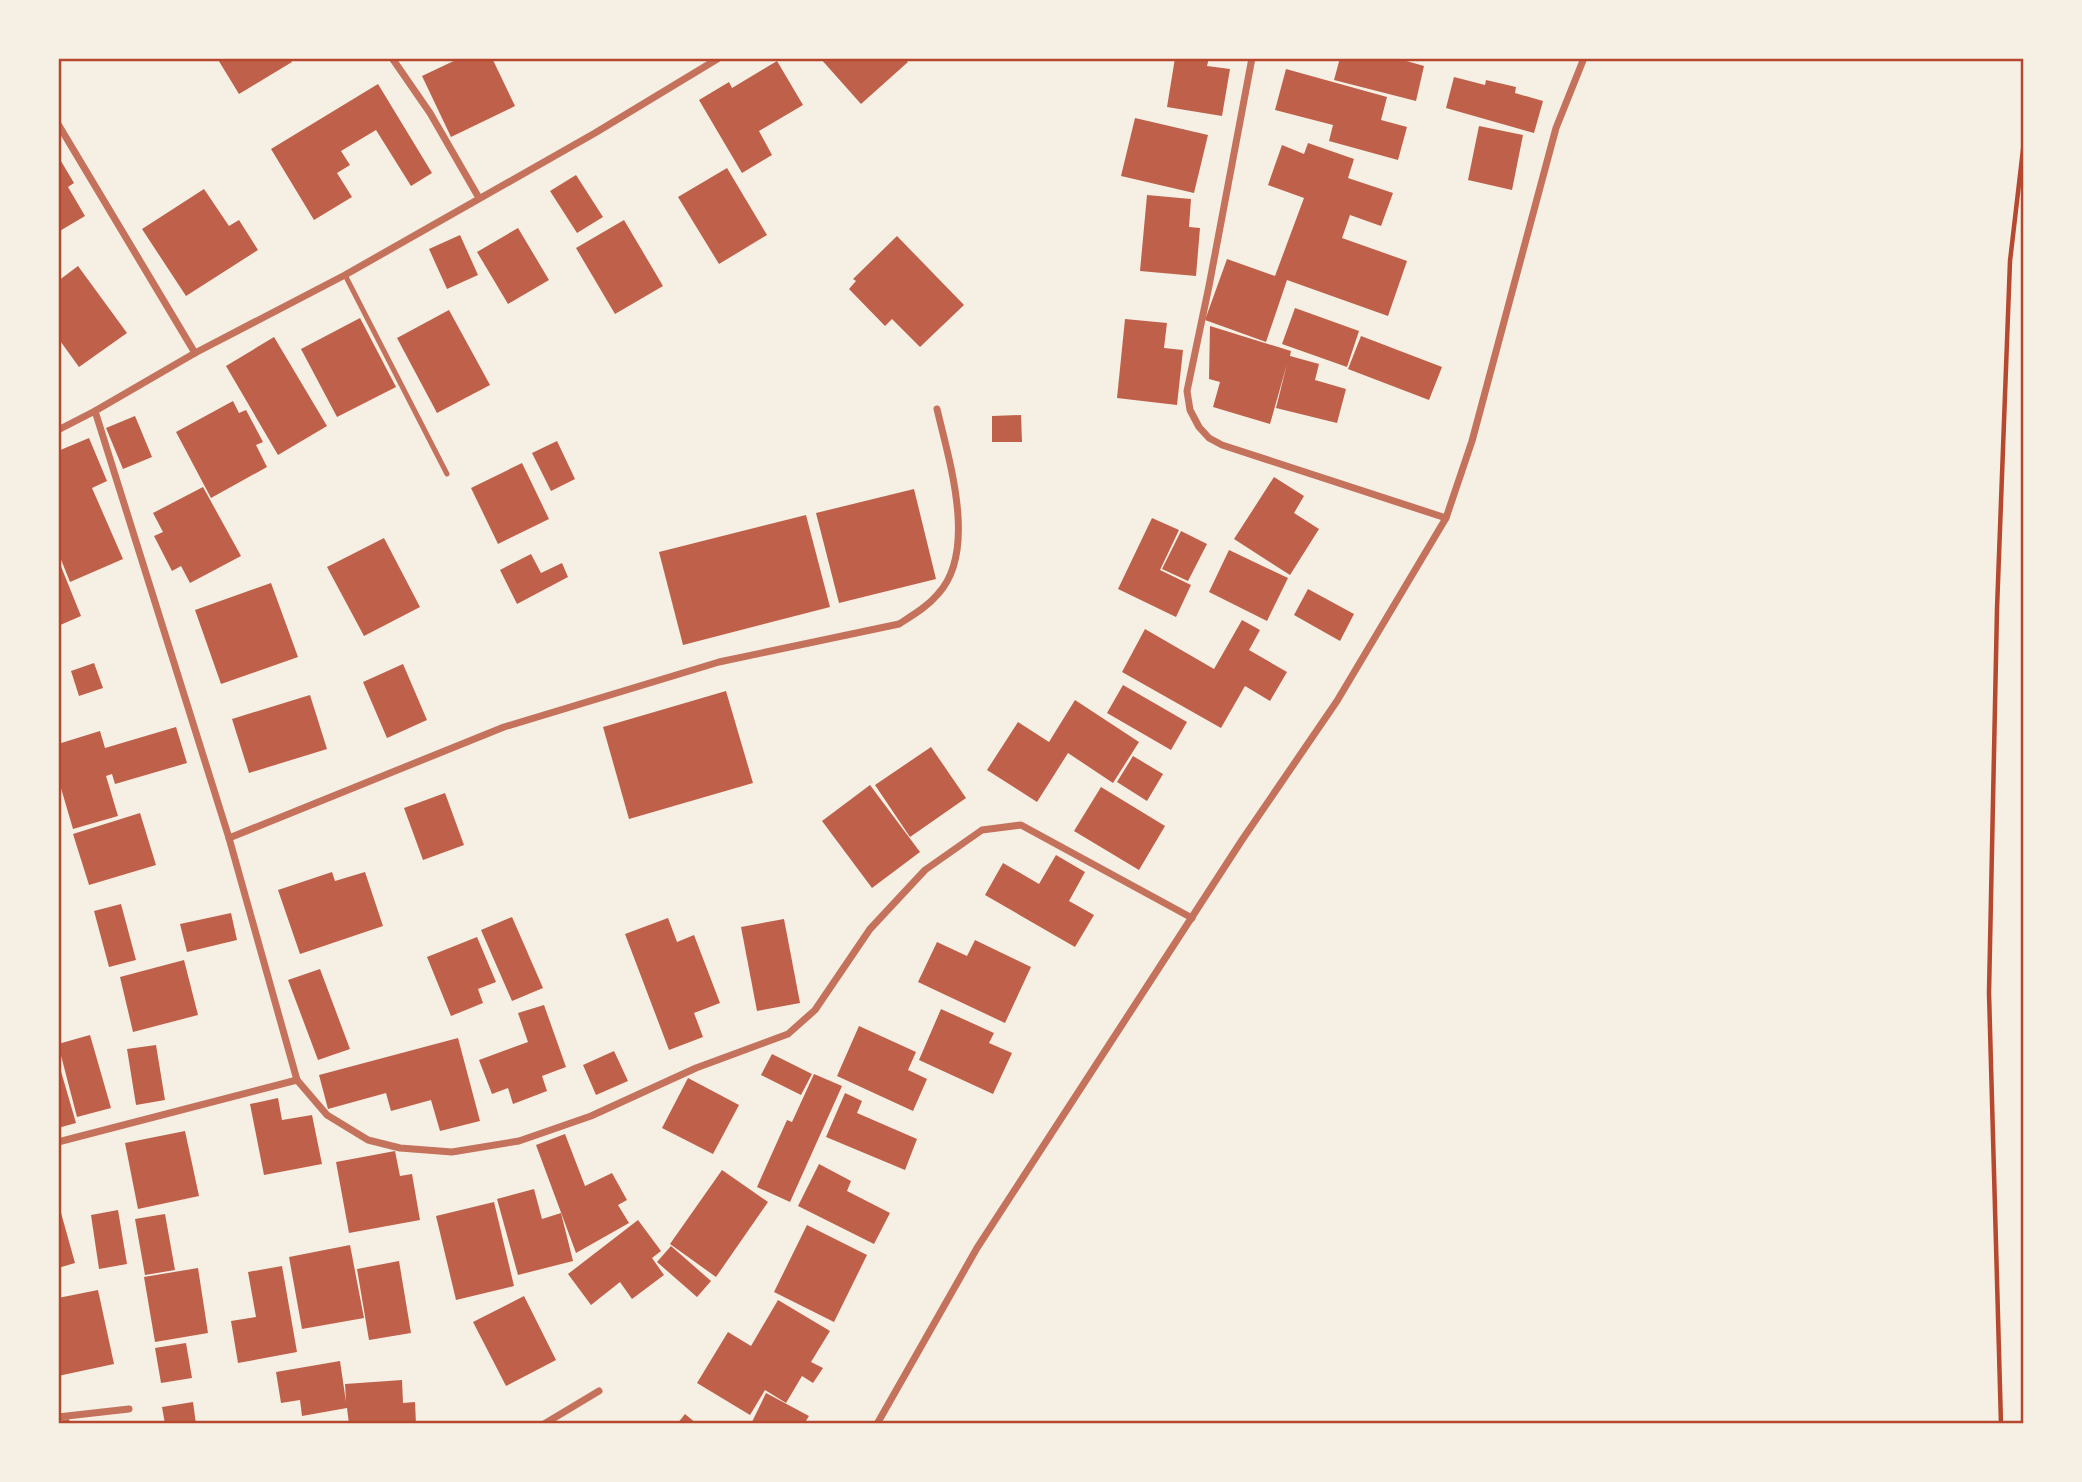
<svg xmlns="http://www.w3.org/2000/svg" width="2082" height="1482" viewBox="0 0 2082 1482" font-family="Raleway,sans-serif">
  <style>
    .building { fill: #bf614a }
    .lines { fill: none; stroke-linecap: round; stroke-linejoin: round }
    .path { stroke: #b5482f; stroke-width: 4.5 }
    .service { stroke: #c5725c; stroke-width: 5 }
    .minor { stroke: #c5725c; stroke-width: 7 }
    .neatline { fill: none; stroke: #b5482f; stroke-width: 2.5 }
  </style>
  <rect width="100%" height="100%" fill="#f6efe4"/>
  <g class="building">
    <polygon points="217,58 290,58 292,62 239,94"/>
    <polygon points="460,58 492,58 515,106 451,137 422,76"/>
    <polygon points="820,58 904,58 908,62 861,104"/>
    <polygon points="1175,58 1209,58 1207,66 1230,69 1222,116 1167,107"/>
    <polygon points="1340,58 1396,58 1424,66 1416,101 1334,80"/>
    <polygon points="777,61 803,105 759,131 772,155 742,173 699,100 729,82 732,88"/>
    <polygon points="1286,69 1387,97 1381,120 1407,127 1398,160 1329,141 1333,125 1275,110"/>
    <polygon points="1454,77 1485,85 1486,80 1516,87 1515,93 1543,101 1534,133 1446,108"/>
    <polygon points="378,84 432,173 411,186 376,130 341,151 350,165 337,173 352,197 314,220 271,149"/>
    <polygon points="1135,118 1208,135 1194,193 1121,176"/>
    <polygon points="1479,126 1523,135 1512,190 1468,180"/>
    <polygon points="1308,143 1354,159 1348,178 1393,193 1381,226 1350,215 1342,238 1407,261 1388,316 1287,280 1266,342 1205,320 1227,259 1275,276 1304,198 1268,185 1282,145 1304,154"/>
    <polygon points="58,156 74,183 68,187 85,216 58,232"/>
    <polygon points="727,168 767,235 719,264 678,197"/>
    <polygon points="576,175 603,217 577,233 550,191"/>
    <polygon points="204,189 229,226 239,220 258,250 186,296 142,229"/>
    <polygon points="1147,195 1191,199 1189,227 1200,228 1196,276 1140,271"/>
    <polygon points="624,220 663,286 615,314 576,248"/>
    <polygon points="518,228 549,280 508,304 477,252"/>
    <polygon points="460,235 478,275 447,289 429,249"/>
    <polygon points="897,236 964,305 920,347 892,319 885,326 849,289 856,281 853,279"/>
    <polygon points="78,266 127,333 79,367 58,338 58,281"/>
    <polygon points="1295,308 1359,331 1347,367 1282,344"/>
    <polygon points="449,310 490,385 437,413 397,338"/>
    <polygon points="360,318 396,387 337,417 301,349"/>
    <polygon points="1125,319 1167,323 1164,348 1183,350 1177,405 1117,398"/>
    <polygon points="1210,326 1291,351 1290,356 1319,364 1315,380 1346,389 1337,423 1276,408 1287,364 1270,424 1213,407 1220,382 1209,379"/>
    <polygon points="1361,336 1442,367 1429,400 1348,369"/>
    <polygon points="274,337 327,426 278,455 226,366"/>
    <polygon points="233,401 239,413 246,410 263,442 256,445 267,467 211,498 176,432"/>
    <polygon points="1021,415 1022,442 992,442 992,416"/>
    <polygon points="135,416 152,457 123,469 106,428"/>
    <polygon points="89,438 107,481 92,488 123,559 70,582 58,552 58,451"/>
    <polygon points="557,441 575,479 551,491 532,453"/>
    <polygon points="522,463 549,519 498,544 471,488"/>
    <polygon points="1274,477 1304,496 1294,513 1319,529 1290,575 1234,539"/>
    <polygon points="203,487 241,556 190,583 181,566 172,571 154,536 163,532 153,513"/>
    <polygon points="914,489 936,579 839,603 816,513"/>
    <polygon points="806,515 830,607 683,645 659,552"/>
    <polygon points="1152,518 1179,530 1160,570 1191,585 1176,617 1118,589"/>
    <polygon points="1181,531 1207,544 1188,581 1162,569"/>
    <polygon points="384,538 420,607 364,636 327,567"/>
    <polygon points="1229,550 1288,578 1267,621 1209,592"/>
    <polygon points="531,554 541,573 562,563 568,577 517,604 500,570"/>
    <polygon points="58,559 81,616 58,626"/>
    <polygon points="271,583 298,657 221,684 195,610"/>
    <polygon points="1308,589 1354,614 1340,641 1294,615"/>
    <polygon points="1242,620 1260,630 1249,650 1287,672 1270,701 1245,686 1221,728 1122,672 1145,629 1214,669"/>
    <polygon points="94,663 103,688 79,696 71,671"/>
    <polygon points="403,664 427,720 387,738 363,682"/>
    <polygon points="1123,685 1187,722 1171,750 1107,713"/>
    <polygon points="726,691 753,783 629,819 603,727"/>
    <polygon points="310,695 327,749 249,773 232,719"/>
    <polygon points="1075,700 1139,742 1113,783 1068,753 1037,802 987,770 1018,722 1049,742"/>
    <polygon points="176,727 187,763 115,784 112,774 106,776 118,816 73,829 58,778 58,744 100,731 105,748"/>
    <polygon points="931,747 966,798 910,837 875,785"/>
    <polygon points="1133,756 1163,774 1147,801 1117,782"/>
    <polygon points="870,785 920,852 872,888 822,821"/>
    <polygon points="1101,787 1165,826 1139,870 1074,831"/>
    <polygon points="445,793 464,845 423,860 404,808"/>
    <polygon points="140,813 156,865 89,885 73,834"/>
    <polygon points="1056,855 1085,872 1069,901 1094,915 1075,947 985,895 1003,863 1039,884"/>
    <polygon points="332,872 335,881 365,872 383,926 300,954 278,890"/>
    <polygon points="121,904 136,960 109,967 94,911"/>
    <polygon points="231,913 237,940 187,952 180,924"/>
    <polygon points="512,917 543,988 512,1001 481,930"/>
    <polygon points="668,918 677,942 694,935 720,1003 694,1013 703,1037 669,1050 625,934"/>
    <polygon points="784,919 800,1003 757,1011 741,927"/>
    <polygon points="477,937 496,982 478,989 483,1003 451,1016 427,957"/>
    <polygon points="975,940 1031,967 1005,1023 918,982 937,942 967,956"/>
    <polygon points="184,960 198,1015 133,1032 120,977"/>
    <polygon points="320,969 350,1049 318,1060 288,980"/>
    <polygon points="544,1005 566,1067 542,1076 547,1091 513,1104 508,1088 492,1094 479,1060 528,1042 518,1013"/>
    <polygon points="941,1009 994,1033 989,1043 1012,1053 993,1094 919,1060"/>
    <polygon points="859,1026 916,1052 908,1070 927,1079 913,1111 837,1076"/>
    <polygon points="90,1035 111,1108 77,1117 58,1044"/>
    <polygon points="458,1038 480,1121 440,1131 431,1100 391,1111 386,1093 328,1109 319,1075"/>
    <polygon points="156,1045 165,1100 136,1105 127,1049"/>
    <polygon points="614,1051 628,1081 596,1095 583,1065"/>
    <polygon points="772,1054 812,1074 801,1095 761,1075"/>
    <polygon points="58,1061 76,1123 58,1128"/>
    <polygon points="814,1074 842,1086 790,1202 757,1187 787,1120 792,1122"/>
    <polygon points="688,1078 739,1105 713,1154 662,1128"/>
    <polygon points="845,1093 862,1101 857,1113 917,1139 905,1170 826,1137"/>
    <polygon points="278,1098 282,1120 312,1115 322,1164 264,1175 250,1104"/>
    <polygon points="185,1131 199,1196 138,1209 125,1143"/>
    <polygon points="565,1134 585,1186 612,1173 627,1200 618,1205 629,1223 576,1253 536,1145"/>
    <polygon points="395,1151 400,1176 412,1174 420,1220 349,1233 336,1162"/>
    <polygon points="819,1164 851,1181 847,1191 890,1213 874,1244 798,1206"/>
    <polygon points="722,1170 768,1202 716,1277 670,1244"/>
    <polygon points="534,1189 542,1219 561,1213 573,1261 518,1275 497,1199"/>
    <polygon points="58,1202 75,1263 58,1268"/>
    <polygon points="494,1202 514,1286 456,1300 436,1216"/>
    <polygon points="118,1210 127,1264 99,1269 91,1215"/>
    <polygon points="165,1214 175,1270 145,1275 135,1219"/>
    <polygon points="638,1220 661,1251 652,1258 664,1275 632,1299 620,1282 591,1305 568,1274"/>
    <polygon points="807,1225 867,1255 834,1322 774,1292"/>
    <polygon points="350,1245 364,1318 302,1329 289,1257"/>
    <polygon points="671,1246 711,1281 697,1297 657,1262"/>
    <polygon points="399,1261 411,1333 369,1340 357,1269"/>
    <polygon points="282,1266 297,1352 238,1363 231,1321 256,1317 248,1272"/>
    <polygon points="198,1268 208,1333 155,1342 144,1277"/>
    <polygon points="98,1290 114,1364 58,1376 58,1298"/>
    <polygon points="524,1296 556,1360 506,1386 473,1322"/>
    <polygon points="778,1300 830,1331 811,1362 823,1368 813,1383 802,1376 786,1403 765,1390 750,1415 697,1383 728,1332 751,1346"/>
    <polygon points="186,1343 192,1378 161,1383 155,1348"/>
    <polygon points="340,1361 346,1402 345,1384 402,1380 403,1403 415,1402 416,1424 349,1424 347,1408 302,1416 300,1400 281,1403 276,1372"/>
    <polygon points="766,1393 809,1416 804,1424 751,1424"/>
    <polygon points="193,1402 196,1424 165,1424 162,1407"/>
    <polygon points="685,1414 697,1424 677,1424"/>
    <polygon points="69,1419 70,1424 58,1424 58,1421"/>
  </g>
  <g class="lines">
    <polyline class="path" points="2001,1424 1989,993 1997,609 2010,261 2024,141"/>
    <polyline class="service" points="345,275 447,474"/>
    <g class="minor">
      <polyline points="392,58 430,113 479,198"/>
      <polyline points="1252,58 1209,286 1187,391 1190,410 1199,427 1209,438 1222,445 1446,518"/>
      <polyline points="58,124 195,353"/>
      <polyline points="95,411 229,838 297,1080"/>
      <polyline points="58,430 95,411 195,353 345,275 595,133 719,58"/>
      <path d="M229,838L504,727L719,662L899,624C913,615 927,607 938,594C978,551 949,460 937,409"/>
      <polyline points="58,1142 297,1080 327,1115 368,1140 400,1148 452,1152 519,1141 591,1116 696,1068 788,1034 815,1010 870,929 925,870 982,830 1021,825 1192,918"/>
      <polyline points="58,1417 129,1409"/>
      <polyline points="544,1424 599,1391"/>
      <polyline points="877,1424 977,1248 1242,840 1337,701 1446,518 1472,441 1556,128 1584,58"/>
    </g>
  </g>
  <rect width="2082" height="1482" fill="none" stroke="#f6efe4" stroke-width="119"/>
  <rect x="60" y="60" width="1962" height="1362" class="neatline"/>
</svg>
